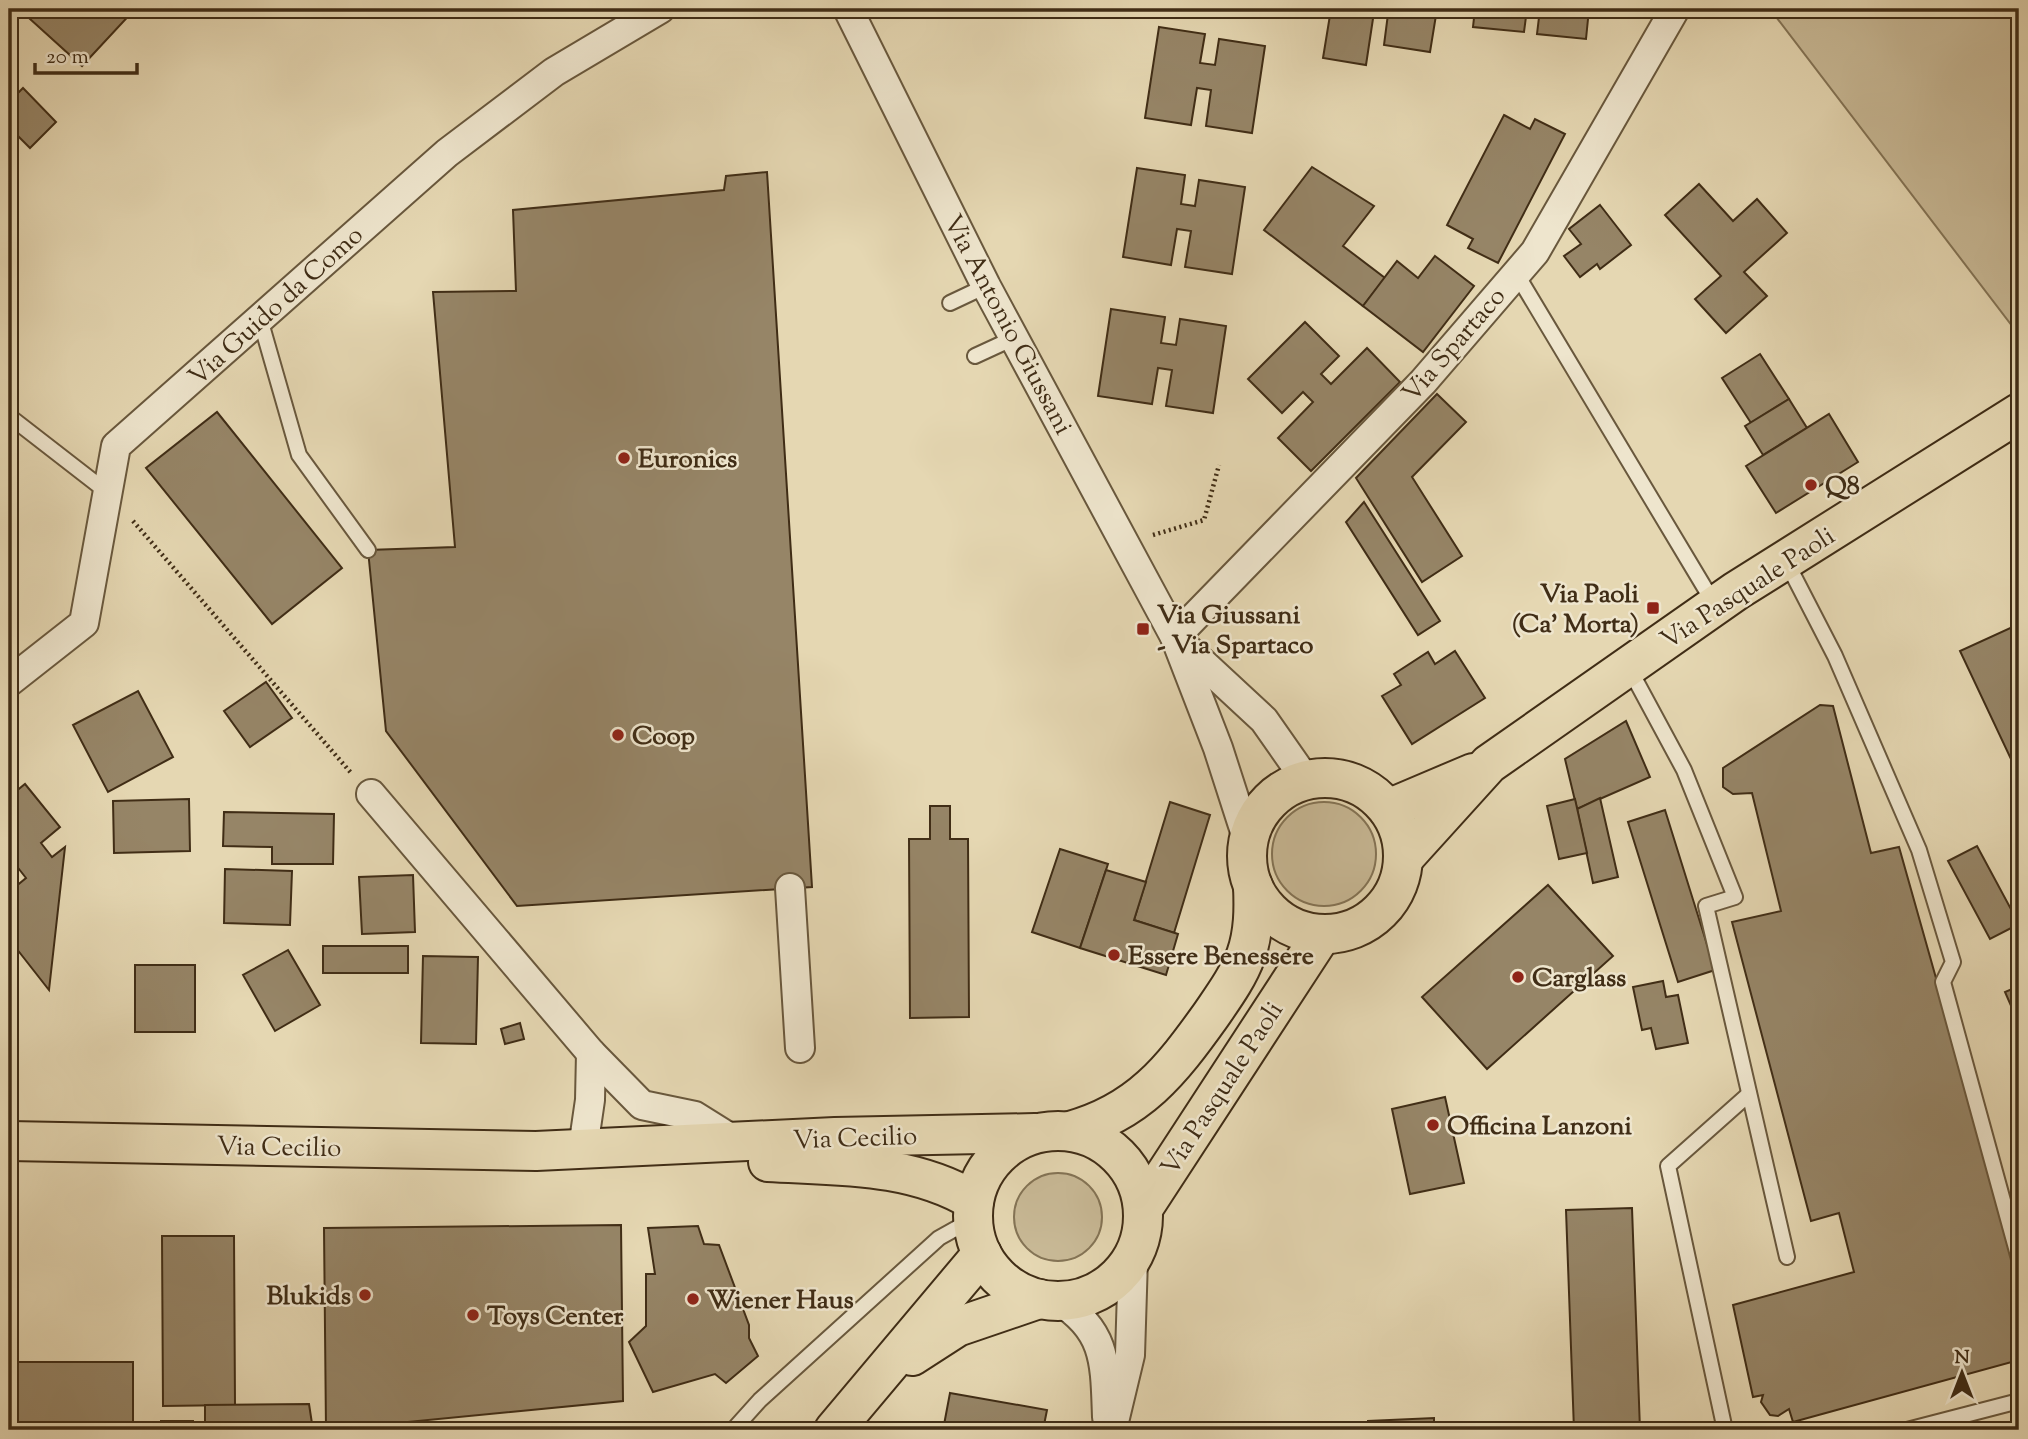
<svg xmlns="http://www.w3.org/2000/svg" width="2028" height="1439" viewBox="0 0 2028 1439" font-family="'Sorts Mill Goudy',serif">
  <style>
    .green { fill: #c9ba97; stroke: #847456; stroke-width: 2 }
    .building { fill: #968567; stroke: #402d16; stroke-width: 2 }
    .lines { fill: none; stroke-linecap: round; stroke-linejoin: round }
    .lane-casing { stroke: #69583d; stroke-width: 18 }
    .street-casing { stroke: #69583d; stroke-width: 32 }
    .primary-casing { stroke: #402d16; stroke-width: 42 }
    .path { stroke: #402d16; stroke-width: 4.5; stroke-dasharray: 2 3.5; stroke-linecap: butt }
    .lane { stroke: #eee5cd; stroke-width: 14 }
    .street { stroke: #eee5cd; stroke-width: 28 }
    .primary { stroke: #e5d7b2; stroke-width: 38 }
    .poi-dot { fill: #8f2418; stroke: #eee5cd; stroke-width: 2.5 }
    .labels { text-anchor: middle; stroke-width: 5; stroke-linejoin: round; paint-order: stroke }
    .street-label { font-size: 26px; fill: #402d16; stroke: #eee5cd }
    .poi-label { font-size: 26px; font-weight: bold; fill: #402d16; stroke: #eee5cd; text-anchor: start }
  </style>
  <rect width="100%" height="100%" fill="#e5d7b2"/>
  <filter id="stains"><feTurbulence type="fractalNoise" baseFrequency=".00286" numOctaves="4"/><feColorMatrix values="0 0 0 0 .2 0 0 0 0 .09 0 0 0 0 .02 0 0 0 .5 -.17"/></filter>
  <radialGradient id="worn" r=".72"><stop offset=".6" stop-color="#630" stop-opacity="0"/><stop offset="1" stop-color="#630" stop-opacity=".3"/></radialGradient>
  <g class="green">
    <polygon points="1770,9 2019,9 2019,335"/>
    <circle cx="1324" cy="854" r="52"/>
    <circle cx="1058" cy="1217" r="44"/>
  </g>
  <g class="building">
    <polygon points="19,9 135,9 82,66"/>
    <polygon points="1331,9 1437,9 1430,52 1384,45 1388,14 1374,12 1366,65 1323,58"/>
    <polygon points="1475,9 1527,9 1524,32 1473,27"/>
    <polygon points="1540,9 1589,9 1586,39 1537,34"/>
    <polygon points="1159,27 1205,34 1200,63 1215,65 1219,39 1265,46 1252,133 1206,126 1211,90 1197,88 1191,125 1145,118"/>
    <polygon points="23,88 56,122 30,148 9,127 9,102"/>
    <polygon points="1504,115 1530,129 1535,119 1565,134 1498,263 1468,248 1473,239 1447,225"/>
    <polygon points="1312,167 1374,206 1343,246 1385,278 1363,306 1264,230"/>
    <polygon points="1137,168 1185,175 1181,204 1195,206 1199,180 1245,187 1232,274 1185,267 1191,231 1177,229 1171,265 1123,257"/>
    <polygon points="767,172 812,887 517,906 386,731 368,550 455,547 433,292 516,291 513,210 724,190 726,176"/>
    <polygon points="1699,184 1733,221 1757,199 1787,233 1744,272 1767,296 1726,333 1695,299 1721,276 1665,215"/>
    <polygon points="1600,205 1631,245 1600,269 1597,264 1580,277 1564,256 1581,244 1569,229"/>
    <polygon points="1435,256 1474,286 1423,352 1363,306 1397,261 1418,278"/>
    <polygon points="1111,309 1165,317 1161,343 1176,345 1180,319 1226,326 1213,413 1166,406 1172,370 1158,368 1152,404 1098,396"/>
    <polygon points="1305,322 1339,356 1321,374 1331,384 1367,348 1400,382 1311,471 1278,438 1313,402 1303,392 1282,413 1248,379"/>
    <polygon points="1760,354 1789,399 1751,423 1722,378"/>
    <polygon points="1437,394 1466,422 1412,477 1462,556 1422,582 1356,478"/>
    <polygon points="1789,399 1807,428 1763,455 1745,426"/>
    <polygon points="217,412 342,568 272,624 146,468"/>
    <polygon points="1829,414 1858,462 1776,513 1746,466"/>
    <polygon points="1364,502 1440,621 1418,635 1346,522"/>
    <polygon points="2019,624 2019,776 1960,651"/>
    <polygon points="1455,651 1485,698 1412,744 1382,696 1401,685 1394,674 1428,652 1435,664"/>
    <polygon points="266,682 292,718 250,747 224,711"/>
    <polygon points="138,691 173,757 108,792 73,725"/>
    <polygon points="1820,705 1833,706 1871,853 1899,847 2019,1272 2019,1360 1793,1422 1789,1409 1778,1416 1770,1415 1761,1402 1763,1395 1753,1397 1733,1305 1854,1272 1839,1213 1811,1221 1732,922 1781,911 1752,793 1733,794 1723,787 1723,768"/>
    <polygon points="1626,721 1650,777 1577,809 1565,759"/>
    <polygon points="25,784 60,827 41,843 52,857 65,847 49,990 9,939 9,892 26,878 15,864 9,868 9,797"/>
    <polygon points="1600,798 1618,877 1593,883 1577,809"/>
    <polygon points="189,799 190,851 114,853 113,801"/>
    <polygon points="1575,799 1587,853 1559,859 1547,806"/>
    <polygon points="1170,802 1210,815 1174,933 1134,920"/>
    <polygon points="930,806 950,806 950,839 968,839 969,1017 910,1018 909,839 930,839"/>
    <polygon points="1665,810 1715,970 1678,982 1628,822"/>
    <polygon points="224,812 334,814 333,864 272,864 272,847 223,846"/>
    <polygon points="1977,846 2019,924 1990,939 1948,861"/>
    <polygon points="1060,849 1108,864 1080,948 1032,932"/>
    <polygon points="225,869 292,871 290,925 224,923"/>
    <polygon points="1106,870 1146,882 1134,920 1178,934 1166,975 1080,948"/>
    <polygon points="413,875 415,932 362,934 359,877"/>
    <polygon points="1548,885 1613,956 1487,1069 1422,997"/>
    <rect x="323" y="946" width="85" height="27"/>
    <polygon points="288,950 320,1005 275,1031 243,975"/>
    <polygon points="423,956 478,957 476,1044 421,1043"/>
    <rect x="135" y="965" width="60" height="67"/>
    <polygon points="1663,981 1666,997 1678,995 1688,1043 1656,1049 1651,1028 1642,1030 1633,987"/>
    <polygon points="2019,986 2019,1024 2005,992"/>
    <polygon points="520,1023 524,1039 505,1044 501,1029"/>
    <polygon points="1445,1097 1464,1183 1410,1194 1392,1109"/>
    <polygon points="1632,1208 1640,1430 1574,1430 1566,1210"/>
    <polygon points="621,1225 623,1401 326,1430 324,1228"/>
    <polygon points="698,1226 704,1244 719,1245 749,1325 749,1338 758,1356 726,1383 715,1374 653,1392 629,1342 646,1326 646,1274 655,1274 648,1228"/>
    <polygon points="162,1236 234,1236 235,1405 163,1406"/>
    <rect x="9" y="1362" width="124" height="68"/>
    <polygon points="950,1393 1047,1410 1043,1430 943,1430"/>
    <polygon points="309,1404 313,1430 205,1430 205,1405"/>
    <polygon points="1434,1418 1434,1430 1368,1430 1368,1421"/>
    <rect x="161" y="1421" width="32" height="9"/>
    <polygon points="396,1423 397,1430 334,1430"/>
  </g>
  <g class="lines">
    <g class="lane-casing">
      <g id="lane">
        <polyline points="1516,273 1715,605"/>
        <polyline points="950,303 986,286"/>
        <polyline points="260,319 299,455 368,550"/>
        <polyline points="975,356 1014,338"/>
        <polyline points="9,416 107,492"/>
        <polyline points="1786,561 1835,656 1919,850 1953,962 1943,982 2019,1259"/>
        <polyline points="1629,668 1684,770 1735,897 1706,906 1787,1257"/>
        <polyline points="733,1430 760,1400 939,1238 973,1219"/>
        <polyline points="1314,1430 1318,1430"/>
        <polyline points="1725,1430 1668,1166 1749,1094"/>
        <polyline points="1907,1430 2019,1401"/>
      </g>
    </g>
    <g class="street-casing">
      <g id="street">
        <polyline points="848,9 986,286 1175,637 1218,748 1248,841"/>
        <polyline points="1175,637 1423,382 1535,252 1675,9"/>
        <polyline points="1181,643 1264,720 1306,780"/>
        <polyline points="9,682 84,623 116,446 447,153 554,72 660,9"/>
        <polyline points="371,794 591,1053 642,1105 695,1116 735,1141"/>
        <polyline points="790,888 800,1048"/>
        <polyline points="583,1148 590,1100 591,1053"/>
        <path d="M1059,1301C1107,1331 1105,1364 1107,1417"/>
        <polyline points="1112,1430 1130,1355 1133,1259"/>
      </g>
    </g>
    <g class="primary-casing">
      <g id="primary">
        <circle cx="1325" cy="856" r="78"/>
        <polyline points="1388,809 1473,773"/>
        <polyline points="1403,859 1489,764 1736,591 2019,413"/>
        <circle cx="1058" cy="1216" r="85"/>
        <path d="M1070,1131C1139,1112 1171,1071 1211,1015C1224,996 1238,977 1246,955C1254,932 1254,909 1253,886"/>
        <polyline points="9,1141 536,1151 835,1137 1035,1133"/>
        <path d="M768,1162C838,1166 912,1163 974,1201"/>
        <polyline points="1144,1207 1322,934"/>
        <polyline points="912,1356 957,1327 1039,1299"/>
        <polyline points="834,1430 982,1254"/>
      </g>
    </g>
    <g class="path">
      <polyline points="133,521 352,774"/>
      <polyline points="1153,535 1204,520 1219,465"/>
      <polyline points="1359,1428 1360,1430"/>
    </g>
    <use href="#lane" class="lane"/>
    <use href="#street" class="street"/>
    <use href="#primary" class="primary"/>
  </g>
  <g class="poi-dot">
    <circle cx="624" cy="458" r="7"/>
    <circle cx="1811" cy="485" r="7"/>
    <rect x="1646" y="601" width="14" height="14" rx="3.5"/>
    <rect x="1136" y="622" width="14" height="14" rx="3.5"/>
    <circle cx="618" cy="735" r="7"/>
    <circle cx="1114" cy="955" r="7"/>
    <circle cx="1518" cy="977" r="7"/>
    <circle cx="1433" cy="1125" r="7"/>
    <circle cx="365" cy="1295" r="7"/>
    <circle cx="693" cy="1299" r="7"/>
    <circle cx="473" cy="1315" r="7"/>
  </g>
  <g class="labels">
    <g class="street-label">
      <text transform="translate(275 305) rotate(-42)" y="9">Via Guido da Como</text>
      <text transform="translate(1009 324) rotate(62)" y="9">Via Antonio Giussani</text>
      <text transform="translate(1453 344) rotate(-49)" y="9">Via Spartaco</text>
      <text transform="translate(1747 587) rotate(-33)" y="9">Via Pasquale Paoli</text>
      <text transform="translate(1221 1088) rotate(-57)" y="9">Via Pasquale Paoli</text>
      <text transform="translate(855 1137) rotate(-2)" y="9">Via Cecilio</text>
      <text transform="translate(279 1146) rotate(1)" y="9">Via Cecilio</text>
    </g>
    <g class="poi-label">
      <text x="638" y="467">Euronics</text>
      <text x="1825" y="494">Q8</text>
      <text x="1639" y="602" text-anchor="end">Via Paoli<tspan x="1639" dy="30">(Ca' Morta)</tspan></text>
      <text x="1157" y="623">Via Giussani<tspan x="1157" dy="30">- Via Spartaco</tspan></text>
      <text x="632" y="744">Coop</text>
      <text x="1128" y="964">Essere Benessere</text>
      <text x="1532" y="986">Carglass</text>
      <text x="1447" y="1134">Officina Lanzoni</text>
      <text x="351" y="1304" text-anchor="end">Blukids</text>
      <text x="707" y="1308">Wiener Haus</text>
      <text x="487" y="1324">Toys Center</text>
    </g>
  </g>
  <rect width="2028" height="1439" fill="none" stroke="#e5d7b2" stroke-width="35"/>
  <rect x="10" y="10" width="2007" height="1418" fill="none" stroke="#402d16" stroke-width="3.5"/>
  <rect x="18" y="18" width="1993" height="1404" fill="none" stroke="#402d16" stroke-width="2"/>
  <g transform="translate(1962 1373)" stroke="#eee5cd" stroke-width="5" paint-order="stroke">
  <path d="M0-5L12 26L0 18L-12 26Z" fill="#402d16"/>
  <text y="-10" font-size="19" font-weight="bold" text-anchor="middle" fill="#402d16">N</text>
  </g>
  <path d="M35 63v10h102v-10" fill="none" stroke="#402d16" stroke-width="3.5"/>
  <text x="46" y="63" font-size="21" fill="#402d16" stroke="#eee5cd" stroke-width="5" paint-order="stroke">20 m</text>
  <rect width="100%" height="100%" filter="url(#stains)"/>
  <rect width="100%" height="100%" fill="url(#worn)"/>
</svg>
